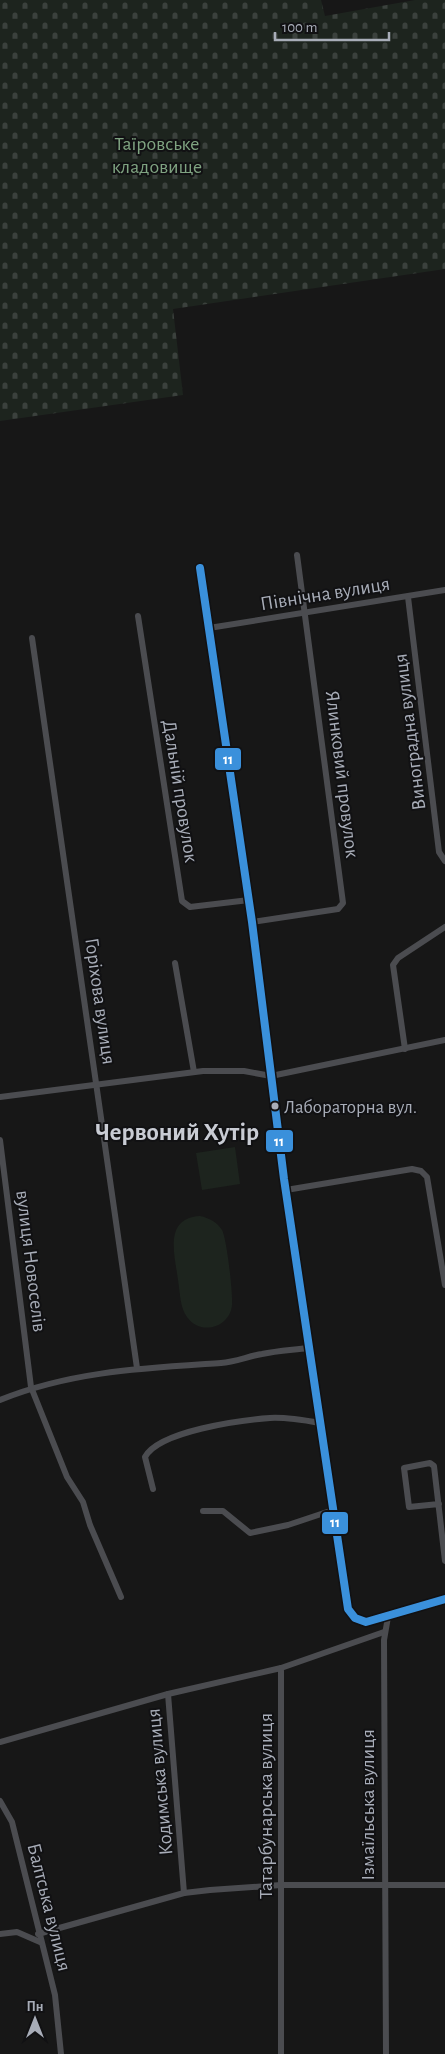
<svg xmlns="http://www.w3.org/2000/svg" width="445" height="2054" viewBox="0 0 445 2054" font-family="'Alegreya Sans',sans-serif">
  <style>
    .cemetery { fill: url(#cemetery-stones) }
    .garden { fill: #1d241e }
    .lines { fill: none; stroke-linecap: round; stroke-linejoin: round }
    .minor { stroke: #4b4c50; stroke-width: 6 }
    .bus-1-casing { stroke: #111113; stroke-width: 11 }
    .bus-1 { stroke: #3a90db; stroke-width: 8 }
    .bus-dot { fill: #a8adb8; stroke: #111113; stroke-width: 2 }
    .labels { text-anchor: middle; stroke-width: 4; stroke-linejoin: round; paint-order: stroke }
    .bus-label { font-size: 19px; fill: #a8adb8; stroke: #111113; text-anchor: start }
    .park-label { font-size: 20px; fill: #7fa381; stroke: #111113 }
    .street-label { font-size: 20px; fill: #a8adb8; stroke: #111113 }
    .district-label { font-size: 25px; font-weight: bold; fill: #c9ccd4; stroke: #111113 }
    .line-badge { stroke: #111113; stroke-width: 2 }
    .badge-label { font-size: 14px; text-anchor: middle; font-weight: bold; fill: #fff }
  </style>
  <defs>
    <pattern id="cemetery-stones" width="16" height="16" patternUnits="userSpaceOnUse" patternTransform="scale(1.25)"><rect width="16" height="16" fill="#1d241e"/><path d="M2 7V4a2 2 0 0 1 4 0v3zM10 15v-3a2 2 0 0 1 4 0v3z" fill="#3b413d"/></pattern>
  </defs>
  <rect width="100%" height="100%" fill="#171717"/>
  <polygon class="cemetery" points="0,0 321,0 325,16 415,0 445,0 445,269 173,309 183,395 0,421"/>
  <g class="garden">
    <polygon points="235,1147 240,1184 202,1190 196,1153"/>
    <path d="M200,1216C209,1218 217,1222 222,1230C227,1239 233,1294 232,1305C230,1328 200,1336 187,1317C180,1308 180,1292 178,1280C175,1256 163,1218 200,1216Z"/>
  </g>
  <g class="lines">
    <g class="minor">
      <polyline points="200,568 252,922 284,1179 348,1609 355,1618 366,1622 445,1599"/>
      <polyline points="408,597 439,852 445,861"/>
      <polyline points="138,616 182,901 190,907 249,900"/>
      <polyline points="209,628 445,590"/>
      <polyline points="32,638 137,1368"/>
      <polyline points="252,922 338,909 343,903 297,555"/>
      <polyline points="175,963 194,1072"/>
      <polyline points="405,1049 393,965 398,958 445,927"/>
      <polyline points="0,1097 203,1071 244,1071 271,1076 445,1040"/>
      <polyline points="0,1140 31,1387 67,1477 83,1502 90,1525 121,1597"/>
      <polyline points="286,1190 412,1169 421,1171 427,1177 445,1285"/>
      <path d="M0,1400C71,1371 146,1368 221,1363C235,1362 249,1356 262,1354C277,1351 293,1350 308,1348"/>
      <path d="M153,1489L145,1457C159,1431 241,1420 270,1418C286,1417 303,1420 320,1423"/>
      <polyline points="439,1504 409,1507 404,1468 430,1463 434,1466 445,1561"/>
      <polyline points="203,1511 223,1511 250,1533 288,1525 333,1510"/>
      <polyline points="0,1742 168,1694"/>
      <polyline points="0,1801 12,1822 55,1995 61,2054"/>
      <polyline points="184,1893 168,1694 281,1668"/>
      <polyline points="0,1934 17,1932 40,1942"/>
      <polyline points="38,1934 184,1893 210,1890 281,1885 445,1885"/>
      <polyline points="281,2054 281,1668 384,1632"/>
      <polyline points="386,2054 384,1640 388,1617"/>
    </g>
    <g class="bus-1-casing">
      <polyline id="bus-1" points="200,568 252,922 284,1179 348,1609 355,1618 366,1622 445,1599"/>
    </g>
    <use href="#bus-1" class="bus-1"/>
  </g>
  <circle class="bus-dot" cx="275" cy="1106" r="4.5"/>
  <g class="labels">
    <g class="bus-label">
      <text x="284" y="1113">Лабораторна вул.</text>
    </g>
    <g class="park-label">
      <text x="157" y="150">Таїровське<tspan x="157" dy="23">кладовище</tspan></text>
    </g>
    <g class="street-label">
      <text transform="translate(325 593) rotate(-9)" y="7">Північна вулиця</text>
      <text transform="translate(409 732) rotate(-97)" y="7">Виноградна вулиця</text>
      <text transform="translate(343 774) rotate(83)" y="7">Ялинковий провулок</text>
      <text transform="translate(181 791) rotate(81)" y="7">Дальній провулок</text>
      <text transform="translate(101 1001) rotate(82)" y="7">Горіхова вулиця</text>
      <text transform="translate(32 1261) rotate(83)" y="7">вулиця Новоселів</text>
      <text transform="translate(159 1782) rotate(-95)" y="7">Кодимська вулиця</text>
      <text transform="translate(367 1805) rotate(-90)" y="7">Ізмаїльська вулиця</text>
      <text transform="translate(265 1806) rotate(-90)" y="7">Татарбунарська вулиця</text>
      <text transform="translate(50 1907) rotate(76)" y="7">Балтська вулиця</text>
    </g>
    <g class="district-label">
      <text x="177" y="1140">Червоний Хутір</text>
    </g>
  </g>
  <g class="line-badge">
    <rect x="214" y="747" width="28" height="24" rx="5" fill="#3a90db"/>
    <rect x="265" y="1129" width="29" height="24" rx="5" fill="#3a90db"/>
    <rect x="321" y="1511" width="28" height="24" rx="5" fill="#3a90db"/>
  </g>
  <g class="badge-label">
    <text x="228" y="764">11</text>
    <text x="279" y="1146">11</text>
    <text x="335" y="1527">11</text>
  </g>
  <g transform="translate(35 2019)" stroke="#111113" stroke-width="4" paint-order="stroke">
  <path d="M0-4L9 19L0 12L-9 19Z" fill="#a8adb8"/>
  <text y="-8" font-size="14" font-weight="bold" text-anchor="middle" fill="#a8adb8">Пн</text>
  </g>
  <path d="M275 32v8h114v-8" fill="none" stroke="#a8adb8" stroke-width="2.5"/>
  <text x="282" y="32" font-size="15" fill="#a8adb8" stroke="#111113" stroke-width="4" paint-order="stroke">100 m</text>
</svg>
